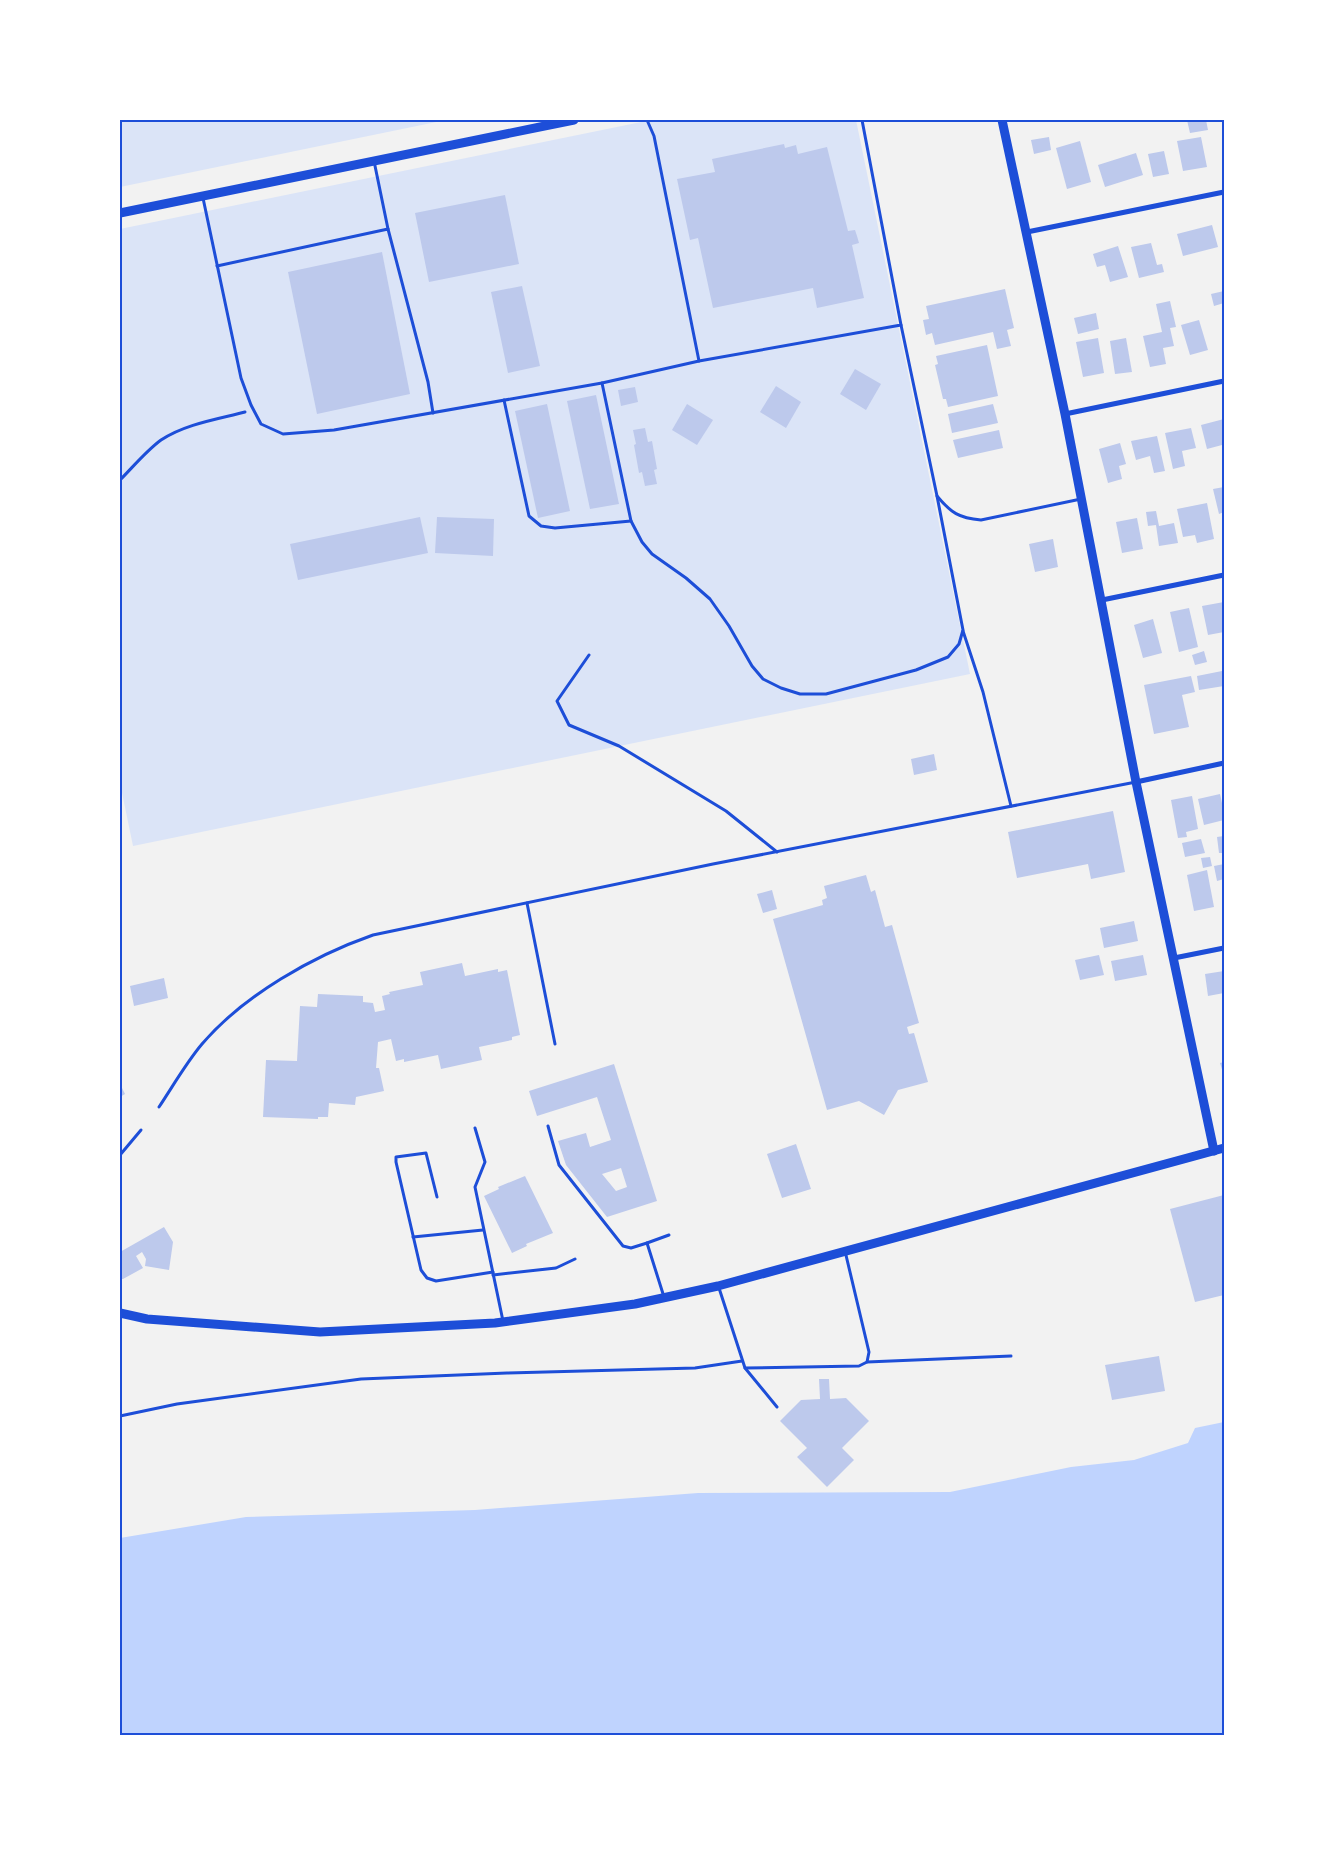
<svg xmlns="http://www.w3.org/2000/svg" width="1344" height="1855" viewBox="0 0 1344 1855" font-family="Jost,sans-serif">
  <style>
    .green { fill: #dbe4f7 }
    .water { fill: #bfd3fe }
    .building { fill: #bdc9ec; fill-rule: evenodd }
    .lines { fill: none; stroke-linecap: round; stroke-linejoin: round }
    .path { stroke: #1d4ed8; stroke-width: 3 }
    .service { stroke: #1d4ed8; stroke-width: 3 }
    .minor { stroke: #1d4ed8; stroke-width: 5 }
    .tertiary { stroke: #1d4ed8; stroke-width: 9 }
    .secondary { stroke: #1d4ed8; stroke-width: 9 }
    .neatline { fill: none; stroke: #1d4ed8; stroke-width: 2 }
  </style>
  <rect width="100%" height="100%" fill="#f2f2f2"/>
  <g class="green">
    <polygon points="120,120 446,120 120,187"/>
    <polygon points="651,120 856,120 970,674 133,846 120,783 120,229"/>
  </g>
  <polygon class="water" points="1224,1422 1224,1735 120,1735 120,1538 246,1517 475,1510 698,1493 950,1492 1071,1467 1134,1460 1188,1443 1195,1428"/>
  <g class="building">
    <polygon points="1187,120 1206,120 1208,130 1190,133"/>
    <polygon points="1049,137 1051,150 1034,154 1031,140"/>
    <polygon points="1201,137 1207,167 1183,171 1177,141"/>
    <polygon points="1080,141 1091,182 1067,189 1056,148"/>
    <polygon points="784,144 785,148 796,145 798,154 827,147 848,231 855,230 857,236 859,243 852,245 864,298 817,308 813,288 713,308 698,238 690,240 677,179 715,172 712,159"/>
    <polygon points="1164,151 1169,174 1153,177 1148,154"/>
    <polygon points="1136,153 1143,175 1105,187 1098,165"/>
    <polygon points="505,195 519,264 429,282 415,213"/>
    <polygon points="1212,225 1218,247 1183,256 1177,234"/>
    <polygon points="1151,243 1157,265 1162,264 1164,272 1139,278 1131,247"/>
    <polygon points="1118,246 1128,277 1110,282 1105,265 1097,267 1093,254"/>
    <polygon points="382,252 410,394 317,414 288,272"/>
    <polygon points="522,286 540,366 508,373 491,292"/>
    <polygon points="1005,289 1014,328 1007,330 1011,346 997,349 993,332 935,345 932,333 926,335 923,320 929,319 926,306"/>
    <polygon points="1224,291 1224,303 1214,306 1211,294"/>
    <polygon points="1170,301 1176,327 1170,328 1174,346 1163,348 1166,364 1150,367 1143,336 1162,332 1156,304"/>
    <polygon points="1096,313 1099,329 1078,334 1074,318"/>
    <polygon points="1199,320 1208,350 1190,355 1181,325"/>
    <polygon points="1098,338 1104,373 1083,377 1076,342"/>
    <polygon points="1126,338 1132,372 1115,374 1110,341"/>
    <polygon points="987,345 998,396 948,407 946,399 943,399 935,365 938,364 936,356"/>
    <polygon points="855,369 881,384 866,410 840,394"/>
    <polygon points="776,386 801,402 786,428 760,412"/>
    <polygon points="635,387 638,402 621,406 618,390"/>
    <polygon points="596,395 619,504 590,509 567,401"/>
    <polygon points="547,404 570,511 538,518 515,411"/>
    <polygon points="687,404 713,420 697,445 672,430"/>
    <polygon points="993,404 998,423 952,433 948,414"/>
    <polygon points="1224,419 1224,450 1222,445 1207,449 1201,425"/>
    <polygon points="645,428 648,442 652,441 657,469 654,470 657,484 645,486 642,472 639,473 634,445 636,444 633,430"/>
    <polygon points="1191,428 1196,448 1182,451 1185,466 1173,469 1165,433"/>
    <polygon points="999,430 1003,448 958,458 953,440"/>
    <polygon points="1157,436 1165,471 1154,473 1150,456 1136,460 1131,441"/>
    <polygon points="1120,443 1126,464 1119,466 1122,479 1108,483 1099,449"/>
    <polygon points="1224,487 1224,512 1219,514 1213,489"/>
    <polygon points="1207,503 1214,539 1197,543 1195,535 1183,537 1177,509"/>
    <polygon points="1156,511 1159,526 1174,523 1178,543 1159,546 1156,525 1148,526 1146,512"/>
    <polygon points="420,517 428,553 298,580 290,544"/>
    <polygon points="437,517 494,519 493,556 435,553"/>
    <polygon points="1137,518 1143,549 1122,553 1116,522"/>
    <polygon points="1053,539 1058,567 1035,572 1029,544"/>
    <polygon points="1224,602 1224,632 1208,635 1202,606"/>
    <polygon points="1189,608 1198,647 1179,652 1170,612"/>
    <polygon points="1153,619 1162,653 1143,658 1134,625"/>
    <polygon points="1204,651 1207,662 1195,665 1192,655"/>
    <polygon points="1222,671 1224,686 1199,690 1197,676"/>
    <polygon points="1191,676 1195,692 1182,695 1189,727 1154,734 1144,685"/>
    <polygon points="934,754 937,770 914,775 911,759"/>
    <polygon points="1220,794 1224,812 1224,820 1204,825 1198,799"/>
    <polygon points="1192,796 1198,829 1186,832 1187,837 1178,838 1171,800"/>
    <polygon points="1113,811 1125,872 1091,879 1088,864 1017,878 1008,832"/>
    <polygon points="1224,836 1224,853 1219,853 1217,837"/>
    <polygon points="1201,839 1205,853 1185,857 1182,843"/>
    <polygon points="1210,857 1212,866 1203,868 1201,858"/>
    <polygon points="1224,864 1224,879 1217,881 1214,866"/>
    <polygon points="1207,870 1214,907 1194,911 1187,875"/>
    <polygon points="866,875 871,892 875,890 885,927 892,925 919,1023 907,1027 909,1034 914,1033 928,1082 898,1090 884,1115 859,1101 827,1110 773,919 823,905 822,900 827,898 824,886"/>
    <polygon points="772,890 777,909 763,913 757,894"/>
    <polygon points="1134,921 1138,941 1104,948 1100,928"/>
    <polygon points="1099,955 1104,975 1080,980 1075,960"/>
    <polygon points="1143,955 1147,975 1115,981 1111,961"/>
    <polygon points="462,963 465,976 498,969 498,972 507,970 520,1035 512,1037 512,1040 479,1047 482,1060 441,1069 438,1055 404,1062 404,1059 396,1061 391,1039 378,1042 376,1068 379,1068 384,1091 356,1097 355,1105 329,1103 328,1117 318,1117 318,1119 263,1117 266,1060 297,1061 300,1006 317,1007 318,994 363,996 363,1002 373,1003 375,1012 385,1010 382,996 390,994 389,992 423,985 420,972"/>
    <polygon points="1224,971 1224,993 1208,996 1205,974"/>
    <polygon points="164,978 168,998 134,1006 130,986"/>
    <polygon points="1224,1062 1224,1076 1220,1063"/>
    <path d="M614,1064L657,1201L607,1217L566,1165L558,1141L586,1133L590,1147L611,1140L597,1097L537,1116L529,1091ZM621,1168L627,1187L616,1191L602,1174Z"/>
    <polygon points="120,1084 125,1094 120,1097"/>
    <polygon points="796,1144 811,1189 782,1198 767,1154"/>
    <polygon points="525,1176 553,1233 526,1244 527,1246 512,1253 484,1196 499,1189 498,1187"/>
    <polygon points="1224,1195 1224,1295 1195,1302 1170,1209"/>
    <polygon points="164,1227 173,1242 169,1270 145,1266 146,1259 142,1252 136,1256 143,1268 123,1279 120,1279 120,1252"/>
    <polygon points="1159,1356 1165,1391 1112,1400 1105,1365"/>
    <polygon points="819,1379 829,1379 830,1399 846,1398 869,1421 842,1448 854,1460 827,1487 797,1457 807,1448 780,1421 801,1400 820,1399"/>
  </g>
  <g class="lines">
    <path class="path" d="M120,480C133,467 146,451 161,440C185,424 218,419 245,412"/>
    <g class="service">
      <polyline points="647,120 654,136 699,361 901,325 862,120"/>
      <polyline points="374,161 388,229"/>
      <polyline points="203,198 241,378 251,405 261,424 283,434 334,430 602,383"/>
      <polyline points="217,266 388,229 428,382 433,413"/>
      <path d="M901,325L937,496C951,513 959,518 981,520L1081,499"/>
      <polyline points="699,361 602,383 631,521 642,542 652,554 686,578 710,599 729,626 752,666 763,679 781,688 800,694 826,694 916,670 948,657 959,644 963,630 937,496"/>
      <polyline points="504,400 529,516 541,526 555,528 631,521"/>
      <polyline points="963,631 983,692 1011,806"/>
      <polyline points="589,655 557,701 569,725 619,746 726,811 777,852"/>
      <polyline points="527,903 555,1044"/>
      <path d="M159,1107C173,1086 186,1063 202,1044C244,995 313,956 373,935L713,864L1136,782"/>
      <polyline points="548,1126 559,1165 623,1246 631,1248 647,1243 664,1297"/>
      <polyline points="475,1128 485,1162 475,1187 503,1321"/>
      <polyline points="120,1155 141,1130"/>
      <polyline points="437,1197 426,1153 396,1157 396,1162 421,1270 427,1278 436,1281 493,1272"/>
      <polyline points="413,1237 483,1230"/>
      <polyline points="647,1243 669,1235"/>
      <polyline points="493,1275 556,1268 575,1259"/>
      <polyline points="719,1288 745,1368 777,1407"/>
      <polyline points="867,1362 1011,1356"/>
      <polyline points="745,1368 859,1366 867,1362 869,1352 845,1251"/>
      <polyline points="120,1416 177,1404 361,1379 507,1373 695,1368 742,1361"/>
    </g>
    <g class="minor">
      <polyline points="1027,232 1224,192"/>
      <polyline points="1065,414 1224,381"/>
      <polyline points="1102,600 1224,575"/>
      <polyline points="1136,782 1224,763"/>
      <polyline points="1174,958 1224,948"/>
    </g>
    <g class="tertiary">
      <polyline points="1002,120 1065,414 1136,782 1214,1151"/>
      <polyline points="120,213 574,120"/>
    </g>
    <polyline class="secondary" points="120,1313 147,1319 320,1332 495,1323 635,1304 718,1286 1224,1148"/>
  </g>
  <rect width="1344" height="1855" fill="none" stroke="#ffffff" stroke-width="242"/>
  <rect x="121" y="121" width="1102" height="1613" class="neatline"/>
</svg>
